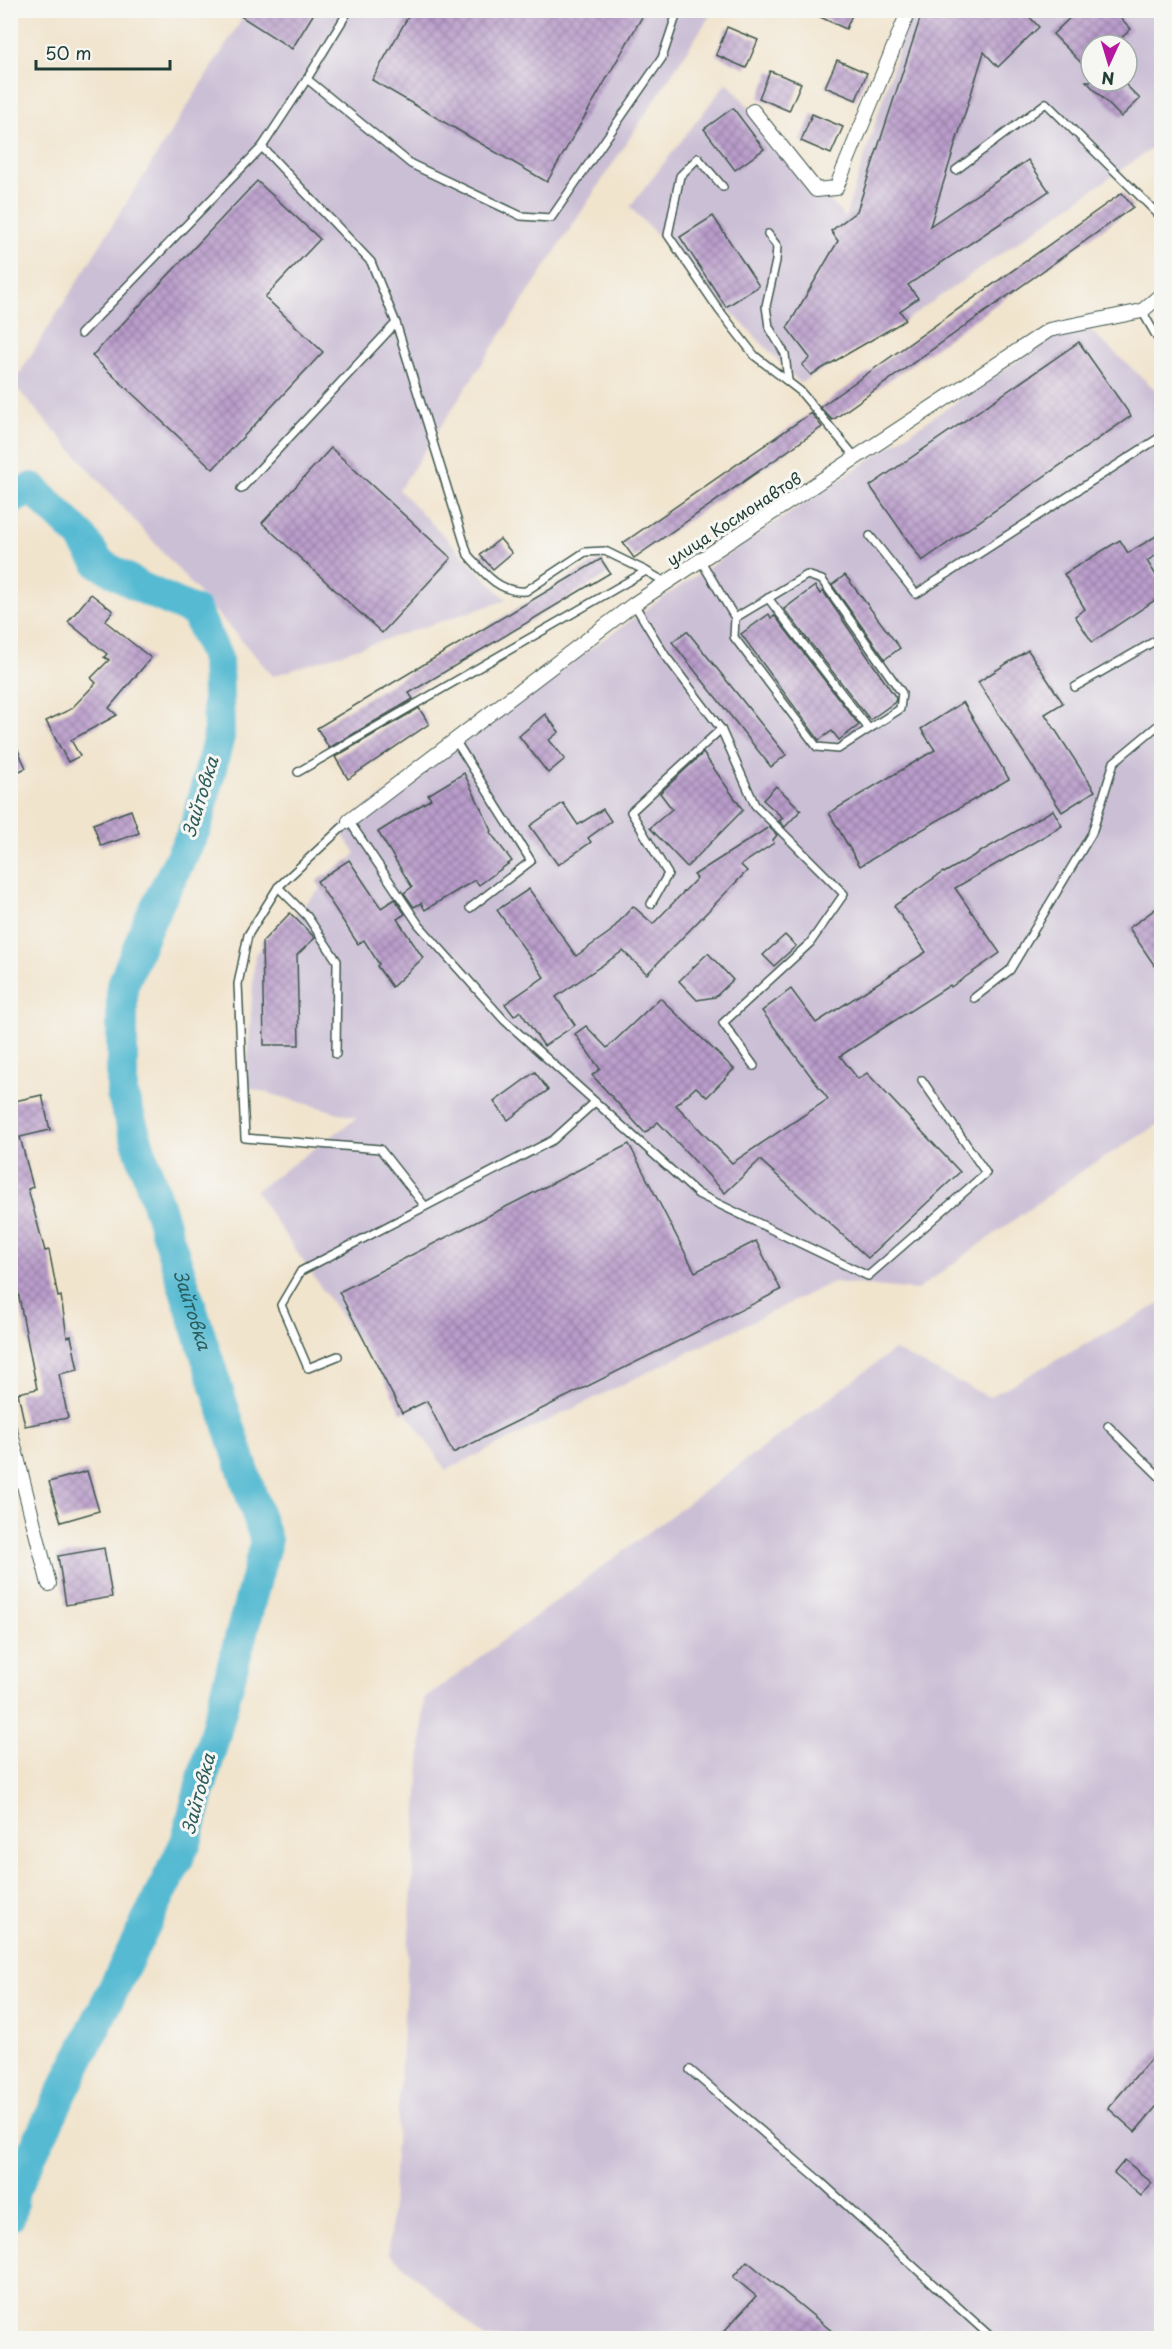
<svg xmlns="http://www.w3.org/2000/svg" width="1172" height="2349" viewBox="0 0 1172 2349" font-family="'Playpen Sans',sans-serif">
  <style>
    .industrial { fill: #cbbfd5; fill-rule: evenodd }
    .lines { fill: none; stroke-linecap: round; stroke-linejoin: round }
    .river { stroke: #54bad2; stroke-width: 32 }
    .building { fill: url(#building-cross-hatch) }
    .lane-casing { stroke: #3e564b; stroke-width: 10 }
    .street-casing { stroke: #3e564b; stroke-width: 16 }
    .lane { stroke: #fff; stroke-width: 7 }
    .street { stroke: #fff; stroke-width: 14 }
    .labels { text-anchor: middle; stroke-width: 6; stroke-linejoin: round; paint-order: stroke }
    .street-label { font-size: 16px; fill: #1f3d34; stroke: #f6f6f2 }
    .water-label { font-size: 18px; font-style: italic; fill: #2c5c5c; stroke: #f6f6f2 }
  </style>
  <defs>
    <pattern id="building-cross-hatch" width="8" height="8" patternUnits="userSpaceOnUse" patternTransform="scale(1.5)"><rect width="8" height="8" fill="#b99cca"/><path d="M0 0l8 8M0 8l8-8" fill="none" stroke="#9680a5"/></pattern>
  </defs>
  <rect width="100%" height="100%" fill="#f6f6f2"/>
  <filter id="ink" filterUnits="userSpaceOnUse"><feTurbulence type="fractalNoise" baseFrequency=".0167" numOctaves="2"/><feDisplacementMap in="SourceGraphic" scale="12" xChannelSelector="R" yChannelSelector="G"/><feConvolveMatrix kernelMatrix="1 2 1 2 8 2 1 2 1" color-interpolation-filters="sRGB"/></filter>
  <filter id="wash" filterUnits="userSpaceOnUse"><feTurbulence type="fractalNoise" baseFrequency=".008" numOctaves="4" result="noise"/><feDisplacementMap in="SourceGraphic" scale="24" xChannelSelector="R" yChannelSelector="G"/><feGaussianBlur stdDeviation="1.35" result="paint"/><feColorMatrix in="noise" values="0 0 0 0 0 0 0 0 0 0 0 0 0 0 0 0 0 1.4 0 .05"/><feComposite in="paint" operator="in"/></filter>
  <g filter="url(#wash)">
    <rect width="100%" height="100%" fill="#f1e4cd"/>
    <g class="industrial">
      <polygon points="247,11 713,11 399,490 507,600 273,676 13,384"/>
      <path d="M911,11H1161V142L906,320L800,383L630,207L727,82L845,218ZM1091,45H1127V81H1091Z"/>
      <polygon points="1079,320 1161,395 1161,1123 1083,1170 917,1290 833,1282 446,1470 255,1191 357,1118 246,1087 255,954 356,853 337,828 661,599"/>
      <polygon points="1161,1303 1161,2338 485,2338 389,2253 424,1699 894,1350 989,1397"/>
    </g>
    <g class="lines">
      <path class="river" id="s1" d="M10,500L32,488L81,536L99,563L142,588L196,612L217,659L219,736L196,827L148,923L122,987V1094L266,1541L186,1842L14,2190L10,2215"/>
    </g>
    <g id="blocks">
      <g class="building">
        <polygon points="231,10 316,10 292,49"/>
        <polygon points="412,10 646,10 547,182 372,80"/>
        <polygon points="805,10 854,10 846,29"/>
        <polygon points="923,10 1023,10 1039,27 998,67 984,52 930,226 1028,160 1049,191 908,285 918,298 900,311 906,320 811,375 802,365 810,358 787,328 838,241 831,231 857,211"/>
        <polygon points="1078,10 1113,10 1131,29 1114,45 1091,45 1091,73 1053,34"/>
        <polygon points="727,27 758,40 746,68 716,55"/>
        <polygon points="837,60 867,73 856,100 825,87"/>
        <polygon points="770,71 801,83 789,111 759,98"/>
        <polygon points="1086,81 1122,81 1140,99 1121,117"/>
        <polygon points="733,108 764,149 735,170 704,129"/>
        <polygon points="812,114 843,127 831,154 801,141"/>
        <polygon points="257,181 320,239 265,297 323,352 213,469 92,356"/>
        <polygon points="1122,193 1133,207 834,419 832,420 820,407"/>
        <polygon points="713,216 759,286 726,307 680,237"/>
        <polygon points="1079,342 1131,416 922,561 870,486"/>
        <polygon points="811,413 822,427 634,558 623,543"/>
        <polygon points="331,448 451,558 382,633 262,523"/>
        <polygon points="1161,533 1161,552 1147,561 1161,583 1161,596 1092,642 1075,616 1085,609 1064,574 1120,540 1128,553"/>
        <polygon points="500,539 512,553 493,569 480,555"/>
        <polygon points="601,559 610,573 409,693 413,699 329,748 317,728"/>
        <polygon points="845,575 900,648 885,659 832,585"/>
        <polygon points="815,586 820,594 823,591 896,698 895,702 870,720 784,609"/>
        <polygon points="91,594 113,611 105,621 151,658 109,708 117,715 71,740 80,756 68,762 46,721 71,709 96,683 91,678 109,660 104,657 107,654 68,622"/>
        <polygon points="769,614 771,618 775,616 859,725 839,740 832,731 819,740 741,634"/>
        <polygon points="687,631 786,755 771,767 672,642"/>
        <polygon points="1028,650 1063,703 1045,714 1095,791 1062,812 978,682"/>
        <polygon points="963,702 1009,779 860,866 829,813 935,750 921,729"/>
        <polygon points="419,708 429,724 348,779 335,757"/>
        <polygon points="545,714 559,732 549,740 565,759 548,773 519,736"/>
        <polygon points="10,732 26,768 10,775"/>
        <polygon points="703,753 743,810 687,867 650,828 672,809 660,793"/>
        <polygon points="464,773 492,831 490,832 512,861 479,885 475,880 425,910 421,903 414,907 404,893 412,887 378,832 431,799 428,795"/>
        <polygon points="776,786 801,810 785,827 779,821 783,818 763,800"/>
        <polygon points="563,803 578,825 603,809 611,821 588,838 591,842 558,865 530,826"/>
        <polygon points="131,810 139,833 101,846 93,824"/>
        <polygon points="1053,810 1062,826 955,888 1000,953 951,987 950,985 840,1056 858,1079 867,1073 960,1172 868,1258 760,1160 725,1193 658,1122 645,1133 592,1075 600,1069 575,1034 586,1026 607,1048 660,998 734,1069 707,1097 696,1087 676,1105 732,1163 828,1099 762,1011 791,989 816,1023 926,952 894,906 943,872 944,873"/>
        <polygon points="769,827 777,835 773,840 774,843 741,865 747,871 647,974 623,951 556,997 575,1025 544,1046 520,1011 514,1016 505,1004 544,977 497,910 529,889 576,956 610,932 633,906 653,924 697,878 694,875"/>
        <polygon points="349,860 381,908 395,899 405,914 397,919 423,958 392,987 377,966 379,964 364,940 358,944 317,881"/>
        <polygon points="1161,905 1161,975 1129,928"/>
        <polygon points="290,913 315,938 297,955 299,1045 264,1045 262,942"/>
        <polygon points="785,935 796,946 774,966 763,955"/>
        <polygon points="708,953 733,980 715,997 697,1000 679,981"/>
        <polygon points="535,1072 548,1090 508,1120 494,1102"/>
        <polygon points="42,1095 50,1130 20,1137 33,1187 28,1189 45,1251 49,1250 58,1297 61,1296 67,1337 71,1336 78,1370 59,1374 68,1418 25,1426 18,1393 37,1389 17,1287 14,1288 10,1269 10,1102"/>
        <polygon points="629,1144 695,1272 756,1241 781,1290 453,1453 427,1401 402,1413 339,1292"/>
        <polygon points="87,1471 99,1511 61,1522 49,1482"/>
        <polygon points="104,1548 112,1597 66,1605 58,1556"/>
        <polygon points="1161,2047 1161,2101 1135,2132 1108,2108"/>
        <polygon points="1125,2160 1152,2183 1141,2196 1114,2173"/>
        <polygon points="747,2261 840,2338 718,2338 756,2296 733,2277"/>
      </g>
    </g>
  </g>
  <g filter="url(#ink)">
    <use href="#blocks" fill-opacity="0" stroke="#3e564b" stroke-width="1.5"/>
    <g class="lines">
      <g class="lane-casing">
        <g id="lane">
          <polyline points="349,10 307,79 411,164 521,216 551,218 662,58 678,10"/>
          <polyline points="1158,10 1162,16"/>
          <polyline points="956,170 1046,103 1162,218"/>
          <polyline points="723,187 698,158 680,176 668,235 719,310 755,356 800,391 856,458"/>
          <polyline points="768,234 777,246 776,261 766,306 769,327 785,354 788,381"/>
          <polyline points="1142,311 1162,346"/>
          <path d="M396,323L468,555C484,573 499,593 526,591L585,552L605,551L646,571"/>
          <polyline points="81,334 262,147 307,79"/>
          <polyline points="241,489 396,323 371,262 262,147"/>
          <polyline points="870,536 916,594 1162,436"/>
          <polyline points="701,561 735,618 734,637 817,747 838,749 900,709 902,693 822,580 807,575 735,618"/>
          <polyline points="768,598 869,729"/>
          <polyline points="634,604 665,655 721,729 631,812 668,874 651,904"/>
          <polyline points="1075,687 1160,638 1162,634"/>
          <polyline points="721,729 755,805 844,894 810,943 723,1023 754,1066"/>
          <polyline points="455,740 531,861 470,908"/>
          <polyline points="298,772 646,571 667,583"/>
          <polyline points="278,887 307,916 337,961 336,1054"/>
          <polyline points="974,998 1010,970 1092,833 1114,762 1162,722"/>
          <polyline points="425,1206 380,1149 245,1138 238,984 248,935 278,887 349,821 419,925 504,1020 698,1194 868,1276 986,1173 922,1080"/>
          <polyline points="338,1356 308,1368 281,1305 301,1271 553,1140 595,1102"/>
          <polyline points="1108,1426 1162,1479"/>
          <polyline points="690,2070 821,2182 992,2338"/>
        </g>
      </g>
      <g class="street-casing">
        <g id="street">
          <polyline points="753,111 816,190 836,188 909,10"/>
          <polyline points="349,821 634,604 1049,330 1142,311 1162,294"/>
          <polyline points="10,1430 49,1584"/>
        </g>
      </g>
      <use href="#lane" class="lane"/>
      <use href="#street" class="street"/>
    </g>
  </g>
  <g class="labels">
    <g class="street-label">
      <text transform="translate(734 519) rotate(-33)" y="6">улица Космонавтов</text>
    </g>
    <g class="water-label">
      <text transform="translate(201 797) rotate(-73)" y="6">Зайтовка</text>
      <text dy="6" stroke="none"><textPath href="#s1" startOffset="968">Зайтовка</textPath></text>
      <text transform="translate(199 1794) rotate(-75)" y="6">Зайтовка</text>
    </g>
  </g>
  <rect width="1172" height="2349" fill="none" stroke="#f6f6f2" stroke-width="36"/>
  <g transform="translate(1109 63) rotate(184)"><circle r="28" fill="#f6f6f2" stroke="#a0aca6" stroke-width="1.5"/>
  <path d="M0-4.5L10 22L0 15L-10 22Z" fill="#b5179e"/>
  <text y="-9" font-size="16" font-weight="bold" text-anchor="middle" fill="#1f3d34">N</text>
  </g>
  <path d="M36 60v9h134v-9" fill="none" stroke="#1f3d34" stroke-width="3"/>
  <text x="45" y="60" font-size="18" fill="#1f3d34" stroke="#f6f6f2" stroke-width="4.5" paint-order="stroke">50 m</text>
</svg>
